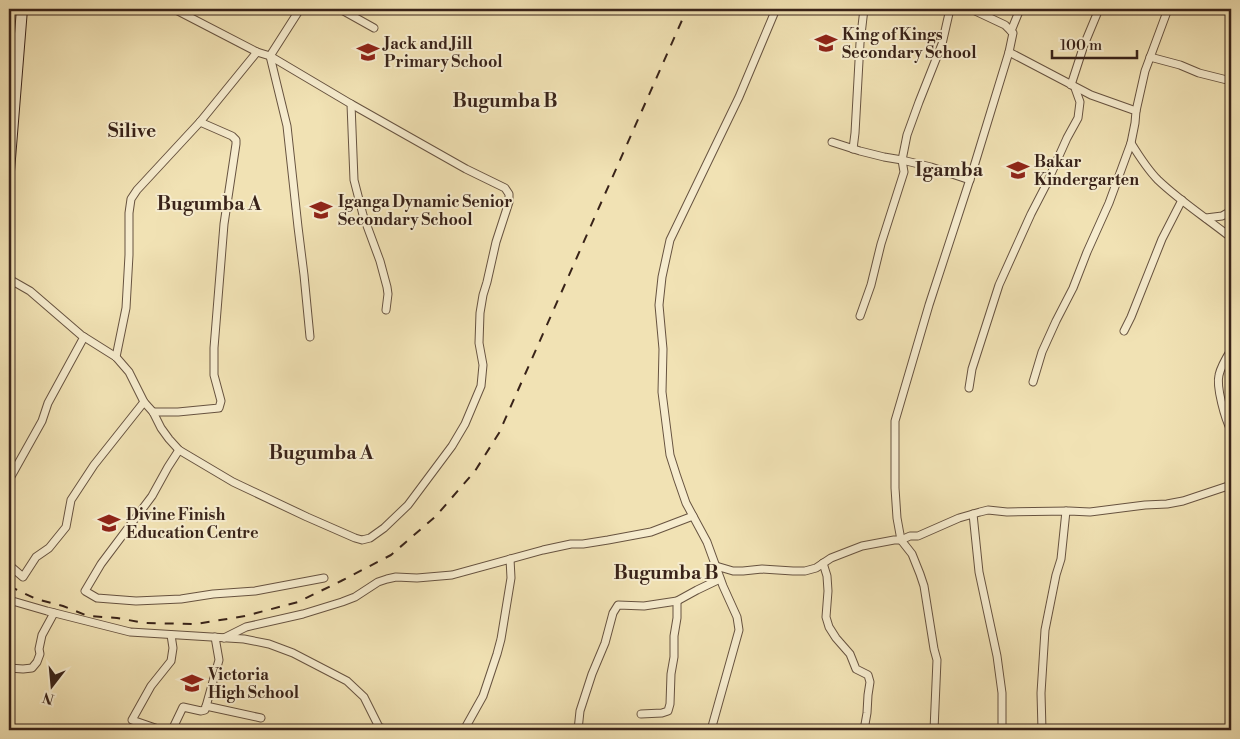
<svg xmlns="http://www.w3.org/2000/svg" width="1240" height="739" viewBox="0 0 1240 739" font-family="'Libre Bodoni',serif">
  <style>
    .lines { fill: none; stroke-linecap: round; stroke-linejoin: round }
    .minor-casing { stroke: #675340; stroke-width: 9 }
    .secondary-casing { stroke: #392319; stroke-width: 12 }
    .minor { stroke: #f6ecce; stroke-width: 7 }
    .secondary { stroke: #f6ecce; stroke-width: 10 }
    .rail { stroke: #392319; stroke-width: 2; stroke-dasharray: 9 9; stroke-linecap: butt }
    .labels { text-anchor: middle; stroke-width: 4; stroke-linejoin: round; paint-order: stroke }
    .poi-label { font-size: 16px; font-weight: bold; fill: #392319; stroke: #f6ecce; text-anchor: start }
    .quarter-label { font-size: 19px; font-weight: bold; fill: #392319; stroke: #f6ecce }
  </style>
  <rect width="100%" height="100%" fill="#f1e2b4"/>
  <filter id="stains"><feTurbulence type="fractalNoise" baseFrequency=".004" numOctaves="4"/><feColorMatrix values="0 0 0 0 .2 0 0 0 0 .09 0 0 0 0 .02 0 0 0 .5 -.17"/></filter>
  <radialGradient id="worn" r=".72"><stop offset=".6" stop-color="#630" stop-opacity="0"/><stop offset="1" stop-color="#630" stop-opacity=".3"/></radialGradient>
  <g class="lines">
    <g class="minor-casing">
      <g id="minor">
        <polyline points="174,9 257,52 270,56 351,104 354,180 363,215 380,261 387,287 388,294 386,310"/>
        <polyline points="300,9 270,56 287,126 298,227 304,275 310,337"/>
        <polyline points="340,9 374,28"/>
        <path d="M971,9L1005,25L1013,33L1009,52L1091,95L1136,111L1135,123L1131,143C1139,156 1147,169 1158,180C1180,201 1205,217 1229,236L1231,239"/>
        <polyline points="1011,31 1020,9"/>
        <polyline points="1150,57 1180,65 1199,73 1231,81"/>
        <polyline points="1071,85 1084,45 1099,9"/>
        <polyline points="1136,111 1145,71 1168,9"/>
        <polyline points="832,142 860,151 884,157 902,160 931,167 970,180"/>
        <polyline points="853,149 855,133 860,43 864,9"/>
        <polyline points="1206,218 1222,216 1231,211"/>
        <polyline points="9,279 30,291 81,335 116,357 129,372 144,402 153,412 161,428 169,439 179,450 233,482 307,517 355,538 362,540 370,538 384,528 408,505 452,446 465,424 481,386 483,365 479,343 480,313 483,295 487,282 496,242 509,202 509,194 505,188 466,169 351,104"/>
        <polyline points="860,316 871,285 881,244 904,172 902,160 907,135 919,102 942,44 950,9"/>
        <polyline points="1124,331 1131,317 1162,239 1182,200"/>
        <path d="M1231,350C1226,358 1221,366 1219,375C1216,387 1225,419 1231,430"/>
        <polyline points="116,357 126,308 129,255 129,213 131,199 137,190 200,122 257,52"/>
        <polyline points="1033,382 1042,352 1056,321 1073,288 1087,252 1109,203 1131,143"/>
        <polyline points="969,388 972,369 999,285 1031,214 1046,185 1067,138 1078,118 1080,102 1075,88"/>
        <polyline points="153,412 178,412 219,408 221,401 214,375 214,348 224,224 236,144 236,140 232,136 200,122"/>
        <polyline points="179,450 168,467 152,496 101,564 85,591 97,598 136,601 181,599 213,594 255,591 324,578"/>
        <polyline points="9,480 42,421 48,403 84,337"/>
        <polyline points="973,514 979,572 997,656 1002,693 1002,730"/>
        <polyline points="823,563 827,576 828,591 826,617 829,627 836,638 850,654 856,669 868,675 870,682 868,695 867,713 864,730"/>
        <polyline points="9,565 23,577 36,557 49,548 66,527 71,500 94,465 144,402"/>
        <polyline points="716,566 733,571 743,571 762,569 793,571 805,571 816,568 831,558 862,546 894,540 901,540 910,536 918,536 959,518 980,512 988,510 1007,512 1069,511 1090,512 1145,505 1167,504 1183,501 1231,485"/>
        <polyline points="9,600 47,611 130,632 244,639 269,644 293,653 347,681 364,697 379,727 387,730"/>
        <polyline points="224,638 246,627 303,614 342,602 355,597 378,582 387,579 396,577 417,578 452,575 543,550 571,544 583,544 608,540 651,532 693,516"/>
        <polyline points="9,668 23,669 32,668 37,662 40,654 39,649 42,635 54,613"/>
        <polyline points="206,706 261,718"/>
        <polyline points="641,714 662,713 668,711 670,704 671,674 674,657 674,636 677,618 677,601"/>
        <polyline points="161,730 132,720 151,686 171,661 173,648 171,635"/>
        <polyline points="172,730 183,707 201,711 205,710 219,660 215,637"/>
        <polyline points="464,730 483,696 497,654 501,639 511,578 510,559"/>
        <polyline points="578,730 580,711 592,674 605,643 613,613 618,605 644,606 677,601 697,590 720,579"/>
        <polyline points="711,730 739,630 737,617 723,586 707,542 686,503 677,477 670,455 662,392 663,349 659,305 662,277 670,240 739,97 776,9"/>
        <polyline points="934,730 937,660 934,649 924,586 920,574 912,554 901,540 897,518 895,488 895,421 929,305 972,173 1009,52"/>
        <polyline points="1042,730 1041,693 1045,630 1056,575 1061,559 1066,511"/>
      </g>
    </g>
    <g class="secondary-casing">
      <polyline id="secondary" points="9,171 22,9"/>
    </g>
    <use href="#minor" class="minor"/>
    <use href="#secondary" class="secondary"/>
    <polyline class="rail" points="9,586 36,599 63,606 88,616 117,618 145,623 196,624 245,616 298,602 341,581 391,555 436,516 475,471 499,433 687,9"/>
  </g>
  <defs>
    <g id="school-bare" transform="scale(1.725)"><path d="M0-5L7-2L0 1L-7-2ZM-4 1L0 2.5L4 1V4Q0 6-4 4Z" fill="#8f2418" stroke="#f6ecce" stroke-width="2.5" paint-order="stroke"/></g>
  </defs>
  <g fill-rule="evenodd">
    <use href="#school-bare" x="826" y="43"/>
    <use href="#school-bare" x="368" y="52"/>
    <use href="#school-bare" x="1018" y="170"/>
    <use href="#school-bare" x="321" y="210"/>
    <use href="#school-bare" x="109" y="523"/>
    <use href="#school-bare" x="192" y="683"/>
  </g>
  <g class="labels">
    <g class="poi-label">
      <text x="842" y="40">King of Kings<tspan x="842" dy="18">Secondary School</tspan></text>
      <text x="384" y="49">Jack and Jill<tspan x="384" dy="18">Primary School</tspan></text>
      <text x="1034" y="167">Bakar<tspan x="1034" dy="18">Kindergarten</tspan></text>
      <text x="338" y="207">Iganga Dynamic Senior<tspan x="338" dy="18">Secondary School</tspan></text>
      <text x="126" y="520">Divine Finish<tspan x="126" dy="18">Education Centre</tspan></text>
      <text x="208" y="680">Victoria<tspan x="208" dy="18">High School</tspan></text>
    </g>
    <g class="quarter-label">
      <text x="505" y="107">Bugumba B</text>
      <text x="132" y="137">Silive</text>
      <text x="949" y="176">Igamba</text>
      <text x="209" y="210">Bugumba A</text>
      <text x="321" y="459">Bugumba A</text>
      <text x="666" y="579">Bugumba B</text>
    </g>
  </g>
  <rect width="1240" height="739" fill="none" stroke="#f1e2b4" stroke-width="30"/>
  <rect x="10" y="10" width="1220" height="719" fill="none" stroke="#392319" stroke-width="2.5"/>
  <rect x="15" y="15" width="1210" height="709" fill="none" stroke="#392319"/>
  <g transform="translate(52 686) rotate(196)" stroke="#f6ecce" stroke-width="4" paint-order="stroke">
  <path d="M0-4L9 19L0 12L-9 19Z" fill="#392319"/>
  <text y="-8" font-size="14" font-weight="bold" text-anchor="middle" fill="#392319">N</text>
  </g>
  <path d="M1052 50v8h85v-8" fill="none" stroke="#392319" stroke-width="2.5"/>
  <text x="1060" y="50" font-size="15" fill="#392319" stroke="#f6ecce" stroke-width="4" paint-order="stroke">100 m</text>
  <rect width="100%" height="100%" filter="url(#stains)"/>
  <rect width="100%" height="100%" fill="url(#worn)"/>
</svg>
